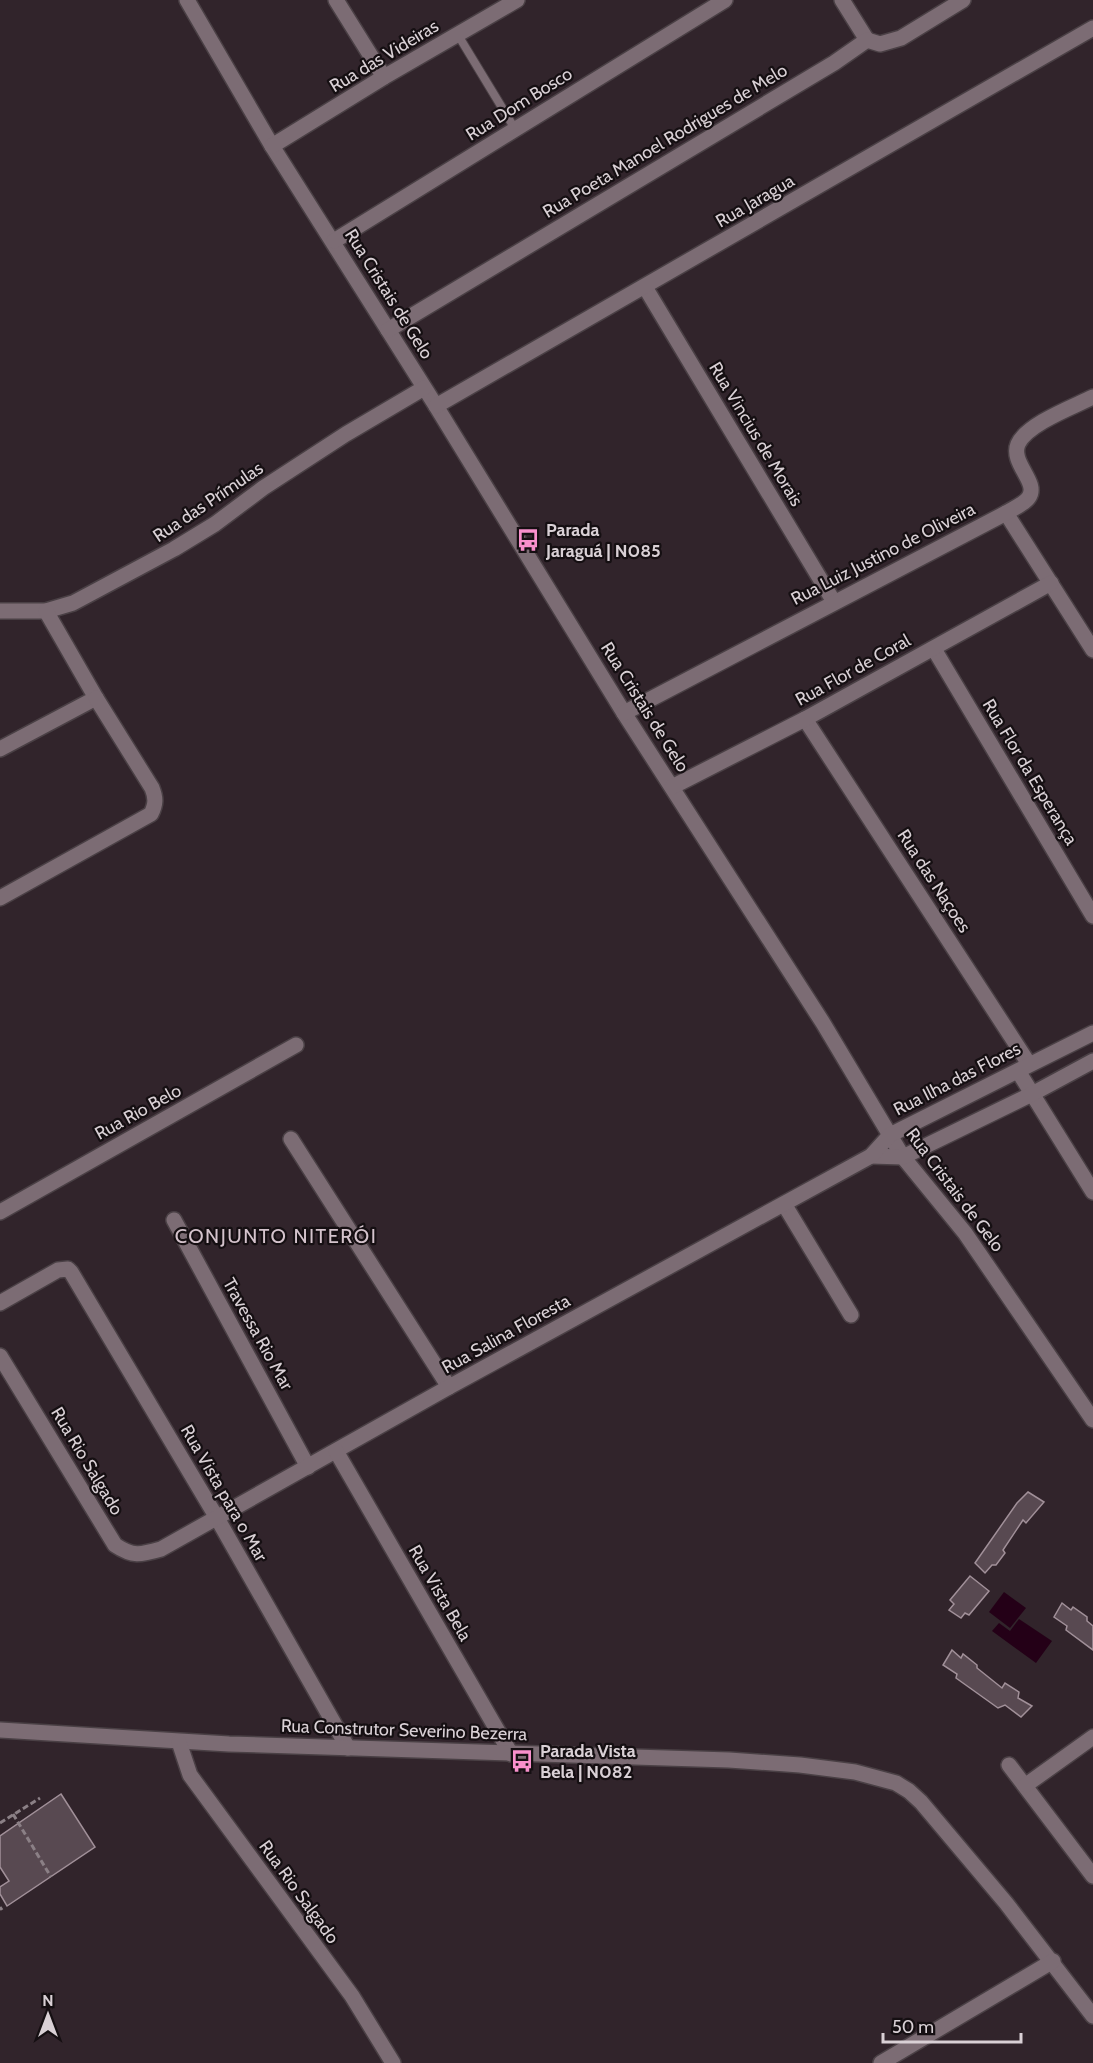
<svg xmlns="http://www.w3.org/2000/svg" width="1093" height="2063" viewBox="0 0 1093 2063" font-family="Cabin,sans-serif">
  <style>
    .water { fill: #240017 }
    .building { fill: #584951; stroke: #a19099; stroke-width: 1.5 }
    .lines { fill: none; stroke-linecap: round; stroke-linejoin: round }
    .service-casing { stroke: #4a4045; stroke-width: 10 }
    .minor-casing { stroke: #4a4045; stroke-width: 18 }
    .path { stroke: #8b8086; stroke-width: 3; stroke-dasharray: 6 3; stroke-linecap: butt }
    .service { stroke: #7c6c74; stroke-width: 8 }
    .minor { stroke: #7c6c74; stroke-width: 15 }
    .labels { text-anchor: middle; stroke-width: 4.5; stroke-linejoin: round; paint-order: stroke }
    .street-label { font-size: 18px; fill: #d9d0d5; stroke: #150f12 }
    .poi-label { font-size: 18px; font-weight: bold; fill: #d9d0d5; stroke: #150f12; text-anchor: start }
    .neighbourhood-label { font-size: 20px; letter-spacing: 1.5px; fill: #d4c3cc; stroke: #150f12 }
  </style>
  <rect width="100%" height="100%" fill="#31242b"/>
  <g class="water">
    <polygon points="1004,1592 1026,1608 1010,1628 989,1612"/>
    <polygon points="1019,1619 1052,1641 1036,1663 992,1631 999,1623 1010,1631"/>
  </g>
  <g class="building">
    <polygon points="1028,1492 1044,1502 1026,1523 1023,1520 1003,1550 1005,1553 996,1565 992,1565 985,1573 975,1563 1017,1503"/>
    <polygon points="970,1576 989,1591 969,1615 965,1613 961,1618 949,1610 954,1604 950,1600"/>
    <polygon points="1062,1603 1071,1610 1073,1607 1087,1617 1087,1621 1093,1626 1093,1650 1066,1630 1067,1626 1054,1617"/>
    <polygon points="952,1650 961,1658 963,1654 977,1665 977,1668 1002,1688 1005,1683 1019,1692 1018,1698 1032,1706 1021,1717 1005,1705 998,1708 956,1678 957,1674 943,1665"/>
    <polygon points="61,1794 95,1847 7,1906 0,1894 0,1887 9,1881 0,1867 0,1836"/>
  </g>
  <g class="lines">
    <g class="service-casing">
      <polyline id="service" points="458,35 515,129"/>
    </g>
    <g class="minor-casing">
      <g id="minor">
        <polyline points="187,0 272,146 436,406 624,713 823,1023 903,1157 965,1233 1093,1420"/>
        <polyline points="336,0 384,77"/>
        <polyline points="842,0 867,40"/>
        <polyline points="272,146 384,77 517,0"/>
        <polyline points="334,241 725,0"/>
        <polyline points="645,287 834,602"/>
        <polyline points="388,330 834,63 867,40 880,44 901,38 963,0"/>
        <polyline points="436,406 1093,28"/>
        <polyline points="1006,513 1093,650"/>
        <polyline points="0,611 46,611 73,603 174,549 215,524 263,488 346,434 424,388"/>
        <polyline points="934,649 1093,916"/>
        <path d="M624,713L1006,513C1012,509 1025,504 1029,497C1039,482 1010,463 1018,444C1027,424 1073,407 1093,397"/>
        <polyline points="805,719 1029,1064"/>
        <polyline points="0,749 96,698 46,611"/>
        <polyline points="672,787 805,719 1051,583"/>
        <path d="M0,898L151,814C156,804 156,798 152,788L96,698"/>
        <polyline points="1018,1071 1093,1192"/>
        <polyline points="291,1139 449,1387"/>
        <polyline points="871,1156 903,1157 1032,1094 1093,1061"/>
        <polyline points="784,1204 851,1315"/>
        <polyline points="0,1212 296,1045"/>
        <polyline points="174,1220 308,1467"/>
        <polyline points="0,1303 58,1270 68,1269 71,1272 217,1518 348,1748"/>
        <path d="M0,1356L115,1545C133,1557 140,1555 161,1549L449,1387L871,1156L890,1135L1093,1033"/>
        <polyline points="336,1451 511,1754"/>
        <polyline points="0,1730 229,1744 729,1760 800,1765 855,1772 896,1783 909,1791 921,1802 1006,1903 1093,2016"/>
        <polyline points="179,1742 190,1775 352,1996 393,2063"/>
        <polyline points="1009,1765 1093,1876"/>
        <polyline points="1026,1785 1093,1737"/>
        <polyline points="881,2063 1053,1961"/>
      </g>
    </g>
    <g class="path">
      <polyline points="13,1814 51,1877"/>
      <polyline points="0,1823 40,1798"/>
      <polyline points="0,1907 2,1910"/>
    </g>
    <use href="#service" class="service"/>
    <use href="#minor" class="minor"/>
  </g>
  <defs>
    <g id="bus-bare" transform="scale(1.8)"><path d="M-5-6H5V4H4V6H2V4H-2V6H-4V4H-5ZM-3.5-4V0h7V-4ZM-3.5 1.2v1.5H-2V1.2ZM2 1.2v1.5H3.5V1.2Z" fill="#f890cc" stroke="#150f12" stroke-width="2.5" paint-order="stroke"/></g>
  </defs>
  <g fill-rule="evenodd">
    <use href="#bus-bare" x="528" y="540"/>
    <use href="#bus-bare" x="522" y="1761"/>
  </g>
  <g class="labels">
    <g class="street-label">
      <text transform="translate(384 56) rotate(-31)" y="6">Rua das Videiras</text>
      <text transform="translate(519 104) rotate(-32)" y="6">Rua Dom Bosco</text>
      <text transform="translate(665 141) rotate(-31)" y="6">Rua Poeta Manoel Rodrigues de Melo</text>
      <text transform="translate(755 201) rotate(-30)" y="6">Rua Jaragua</text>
      <text transform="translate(389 294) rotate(58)" y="6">Rua Cristais de Gelo</text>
      <text transform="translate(756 434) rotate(59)" y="6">Rua Vincius de Morais</text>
      <text transform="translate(208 502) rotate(-34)" y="6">Rua das Prímulas</text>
      <text transform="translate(883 554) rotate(-27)" y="6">Rua Luiz Justino de Oliveira</text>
      <text transform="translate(853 670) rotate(-29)" y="6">Rua Flor de Coral</text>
      <text transform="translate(645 707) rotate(58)" y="6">Rua Cristais de Gelo</text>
      <text transform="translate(1030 772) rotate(59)" y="6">Rua Flor da Esperança</text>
      <text transform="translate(934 881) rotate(57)" y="6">Rua das Naçoes</text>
      <text transform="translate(957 1079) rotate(-27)" y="6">Rua Ilha das Flores</text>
      <text transform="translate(138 1112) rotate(-29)" y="6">Rua Rio Belo</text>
      <text transform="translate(955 1190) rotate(53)" y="6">Rua Cristais de Gelo</text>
      <text transform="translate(258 1334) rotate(61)" y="6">Travessa Rio Mar</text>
      <text transform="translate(506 1334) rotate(-29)" y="6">Rua Salina Floresta</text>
      <text transform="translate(87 1461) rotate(59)" y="6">Rua Rio Salgado</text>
      <text transform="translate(224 1493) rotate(60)" y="6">Rua Vista para o Mar</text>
      <text transform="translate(440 1593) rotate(60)" y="6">Rua Vista Bela</text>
      <text transform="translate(404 1730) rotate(2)" y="6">Rua Construtor Severino Bezerra</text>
      <text transform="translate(299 1892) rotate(54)" y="6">Rua Rio Salgado</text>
    </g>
    <g class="poi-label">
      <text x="546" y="536">Parada<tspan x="546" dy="21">Jaraguá | N085</tspan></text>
      <text x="540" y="1757">Parada Vista<tspan x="540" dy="21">Bela | N082</tspan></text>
    </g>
    <g class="neighbourhood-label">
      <text x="276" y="1243">CONJUNTO NITERÓI</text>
    </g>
  </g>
  <g transform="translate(48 2015)" stroke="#150f12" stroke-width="4.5" paint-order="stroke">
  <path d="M0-4.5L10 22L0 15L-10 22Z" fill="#d9d0d5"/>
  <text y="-9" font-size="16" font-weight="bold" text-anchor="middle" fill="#d9d0d5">N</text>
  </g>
  <path d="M883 2033v9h138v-9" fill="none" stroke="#d9d0d5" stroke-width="3"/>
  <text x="892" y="2033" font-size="18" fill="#d9d0d5" stroke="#150f12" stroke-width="4.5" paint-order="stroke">50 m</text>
</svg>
